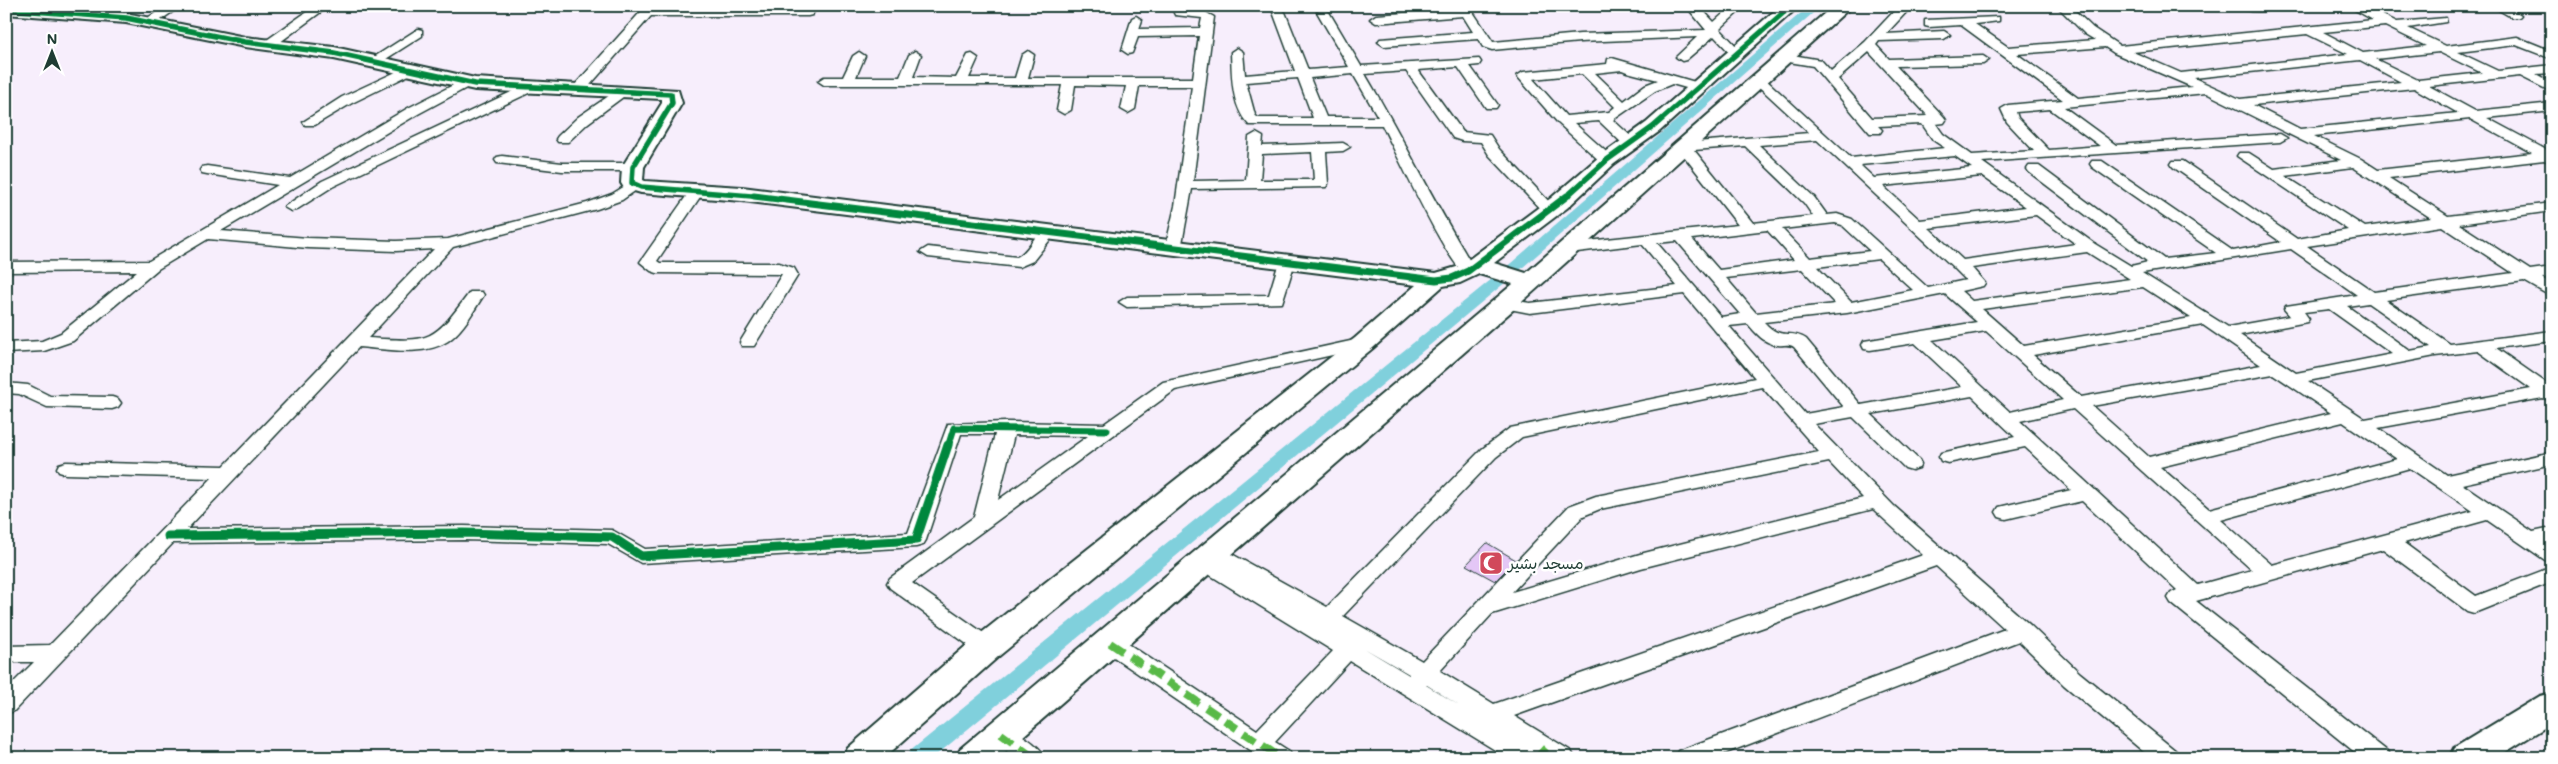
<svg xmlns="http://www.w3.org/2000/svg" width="2558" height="764" viewBox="0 0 2558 764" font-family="Mali,'Playpen Sans Arabic',sans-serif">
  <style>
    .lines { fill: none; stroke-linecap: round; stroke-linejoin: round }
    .canal { fill: #80d0dc; fill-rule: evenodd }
    .building { fill: #e4c7f6; stroke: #1f3d34 }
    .street-casing { stroke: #1f3d34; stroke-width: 3 }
    .secondary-casing { stroke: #1f3d34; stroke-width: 4 }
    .street { fill: #fff; fill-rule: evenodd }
    .secondary { fill: #fff; fill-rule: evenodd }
    .quiet { stroke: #58b947; stroke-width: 8; stroke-dasharray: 15 8; stroke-linecap: butt }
    .cycleway-far2-casing { stroke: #fff; stroke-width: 8 }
    .cycleway-far1-casing { stroke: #fff; stroke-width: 10 }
    .cycleway-casing { stroke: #fff; stroke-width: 12 }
    .cycleway-far2 { stroke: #00873e; stroke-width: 5.5 }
    .cycleway-far1 { stroke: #00873e; stroke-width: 7 }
    .cycleway { stroke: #00873e; stroke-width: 9 }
    .labels { text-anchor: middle; stroke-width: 5; stroke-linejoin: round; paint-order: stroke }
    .poi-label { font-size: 16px; fill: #1f3d34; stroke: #fff; text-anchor: start }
  </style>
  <rect width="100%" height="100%" fill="#f7eefc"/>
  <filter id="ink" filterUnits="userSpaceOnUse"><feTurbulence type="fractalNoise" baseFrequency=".02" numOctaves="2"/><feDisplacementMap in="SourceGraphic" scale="10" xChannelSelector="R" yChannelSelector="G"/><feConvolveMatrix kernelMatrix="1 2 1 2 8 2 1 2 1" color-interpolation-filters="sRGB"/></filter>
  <g filter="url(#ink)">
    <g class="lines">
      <polygon class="canal" points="1809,6 1821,6 1513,276 933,758 906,758 909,752 1503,270"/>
    </g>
    <polygon class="building" points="1487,543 1516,560 1495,581 1466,565"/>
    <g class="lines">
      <g class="street-casing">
        <g id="street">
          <polygon points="167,6 181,6 152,26 144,26 144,20"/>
          <polygon points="315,6 329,6 272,48 264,48 264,42"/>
          <polygon points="646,6 659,6 657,9 804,9 806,6 818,6 812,15 808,16 651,16 583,93 573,93 572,90 573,87"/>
          <path d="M1171,6H1183L1184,10L1205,12L1214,17L1193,181L1246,180L1249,137L1256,133L1263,137L1262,146L1343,143L1350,147L1343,151L1326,152L1328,184L1326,187L1192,189L1181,249L1173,254L1165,249L1175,206L1192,86H1139L1135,109L1128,113L1121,109L1126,86L1075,85L1071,110L1064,114L1057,110L1062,85H824L818,81L824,77H843L853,56L859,52L865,56L856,77H900L909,55L915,51L921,55L913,77L956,78L968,55L972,54L978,58L969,78H1015L1022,55L1028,51L1034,55L1028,78H1193L1199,36L1138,37L1132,53L1128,54L1122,50L1132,18L1136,16L1142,20L1139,29L1200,28L1202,18L1175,15ZM1312,152L1314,180H1260L1262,154Z"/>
          <polygon points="1457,6 1469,6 1493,42 1580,34 1706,30 1686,6 1699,6 1714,22 1732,6 1745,6 1720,29 1742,52 1736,56 1732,55 1714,36 1686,60 1682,61 1676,57 1697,37 1580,42 1492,50 1483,47 1478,39 1384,46 1378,42 1380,39 1473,32 1463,16 1376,23 1370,19 1376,15 1459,9"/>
          <path d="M1899,6H1912L1886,34L1944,31L1950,35L1944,39L1879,41L1876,45L1889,59L1983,56L1989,60L1983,64L1896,66L1944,117L1946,120L1944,123L1936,124L1943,134L1972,155L2034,151L2007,122L2001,109L2008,105L2063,100L1961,25L1929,27L1925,26V20L1999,17V21L1975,24L2008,47L2095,40L2085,34L2057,6H2070L2093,28L2120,46L2373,20L2348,6H2364L2397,22L2446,18V22L2408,28L2446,46L2517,37L2552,51V59L2516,45L2458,52L2498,71L2552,65V73L2536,74L2552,83V92L2520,76L2429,86L2475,111L2552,103V111L2487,118L2552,153V163L2544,160L2389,178L2448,216L2552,203V211L2459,224L2530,270L2552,267V277L2542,278L2552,285V297L2524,281L2386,300L2450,344L2552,331V341L2496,348L2552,387V401L2543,398L2378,428L2447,475L2552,452V464L2462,484L2533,532L2552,528V542L2549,543L2552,545V562L2545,560L2487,520L2404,543L2476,596L2552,567V582L2474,613L2467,611L2383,549L2196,601L2387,751L2391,758H2362L2171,603L2168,598L2171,593L2177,590L2082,501L2006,519L1999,517L1996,512L1999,507L2071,490L2025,447L1948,463L1941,461L1939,457L1941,453L2015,437L1972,396L1871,414L1919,460L1921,464L1919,468L1912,470L1905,468L1853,417L1814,424L1894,506L2030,625L2080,673L2176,751L2180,758H2151L2064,685L2019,641L1713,758H1674L1678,751L2005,629L1936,566L1514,716L1571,751L1575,758H1543L1538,754L1540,758H1508L1350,661L1275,742L1289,751L1293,758H1262L1102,649L1099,643L1102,637L1110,635L1118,637L1257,730L1333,651L1197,567L1194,562L1197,557L1205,555L1207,548L1214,546L1221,548L1327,607L1482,449L1510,428L1755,378L1684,294L1530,313L1499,307L1497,304L1505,299L1530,303L1677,286L1642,244L1569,253L1561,248L1569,243L1738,225L1677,147L1684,143L1809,133L1756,84L1754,81L1756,78H1764L1851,158L1945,148L1933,140L1922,124L1878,126L1882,130L1880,133H1870L1813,66L1783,61L1781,58L1787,54L1821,60L1831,71L1865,42ZM2385,26L2426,46L2363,53L2323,32ZM2307,34L2348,54L2181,73L2133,52ZM2105,47L2114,53L2192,87L2078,98L2017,54ZM1869,52L1928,116L1872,118L1838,79ZM2439,52L2482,73L2418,80L2375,59ZM2360,60L2401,82L2240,99L2194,78ZM2414,88L2458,113L2300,129L2253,105ZM2206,93L2341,160L2274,169L2249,153H2239L2237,156L2348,230L2297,239L2183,161H2173L2171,164L2173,167L2281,242L2233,251L2102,161H2092L2090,164L2092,167L2216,253L2164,259L2039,166H2029L2027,169L2029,172L2148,262L2131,266L2095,244L1982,162L2280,142L2287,138L2280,134L2116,145L2064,107ZM2050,109L2100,146L2049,150L2018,118L2016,112ZM2470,119L2532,153L2378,170L2361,159L2314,136ZM1817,140L1954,268L1966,280L1928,288L1852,219L1837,214L1827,215L1814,197L1759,145ZM1745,146L1804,203L1813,216L1753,223L1694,150ZM1955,156L1972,168L1874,178L1860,165ZM2353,167L2431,218L2365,227L2285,176ZM1982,176L2026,207L1920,220L1883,186ZM2036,215L2076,244L1963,260L1929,228ZM1835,223L1842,225L1870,251L1810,258L1782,229ZM2442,226L2513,273L2374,292L2307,246ZM1767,230L1794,260L1719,270L1692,239ZM1677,241L1740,314L1721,317L1657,243ZM2291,249L2357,295L2286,306L2284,309L2290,316L2228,327L2142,273ZM2087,252L2130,279L1972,301L1961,291L1983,286L1985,283L1972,268ZM1879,259L1913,290L1851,302L1817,267ZM1802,269L1835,304L1756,313L1726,278ZM2143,287L2191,318L2024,346L1982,309ZM1945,294L1977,322L1870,340L1864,341L1862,345L1864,349L1870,350L1915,343L1962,387L1861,405L1806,339C1788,328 1782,342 1764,322L1847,313ZM2368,303L2431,347L2410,351L2347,306ZM2329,309L2392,354L2296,373L2240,335L2307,322L2309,319L2304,312ZM1748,324C1756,333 1764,344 1778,345C1784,346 1788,343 1794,347L1844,407L1805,414L1729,326ZM2203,325L2261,365L2081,397L2033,355ZM1986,331L2063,400L2010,412L1932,340ZM2478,351L2531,389L2365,419L2308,381L2435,356ZM2273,374L2331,413L2149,457L2092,406ZM1762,387L1819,452L1596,496L1569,506L1422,661L1343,616L1496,457L1522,437ZM2073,409L2252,570L2198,585L2020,421ZM2343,422L2397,459L2209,509L2160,467ZM1829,462L1863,498L1640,554L1512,592L1583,516L1600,509ZM2410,468L2473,511L2272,565L2221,520ZM1873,509L1923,555L1494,704L1440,671L1492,614L1641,568ZM1364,648L1409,674V675ZM1426,685H1427L1460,706Z"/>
          <path d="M2238,6H2279C2270,13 2247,13 2238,6Z"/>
          <polygon points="2492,6 2507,6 2521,15 2519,17 2511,17"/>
          <path d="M1279,9L1285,12L1308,70L1349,67L1317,12L1323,9L1329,12L1361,66L1479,59L1481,62L1479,65L1470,66L1498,105L1496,108H1486L1458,67L1418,70L1463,132L1490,135L1499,149L1554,207L1556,210L1554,213H1544L1489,155L1481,142L1462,141L1453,138L1406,71L1365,74C1404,139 1436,207 1476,271L1474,274L1468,276C1451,272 1394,148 1382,125H1249C1231,106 1232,76 1231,52L1237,48L1243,52L1245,75L1295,71L1273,12ZM1353,74L1378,117H1326L1310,78ZM1298,78L1313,118H1258L1255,115L1246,82Z"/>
          <polygon points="418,29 422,30 422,36 378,64 370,64 368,61"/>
          <path d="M1612,58L1702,84L1703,87L1697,91L1672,84L1655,91L1613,120L1635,140L1637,143L1635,146H1625L1599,121L1574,123L1612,157L1614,160L1607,164L1602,163L1558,123L1517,76L1523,72L1607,64L1608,59ZM1622,70L1627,72L1658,80L1645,85L1624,101L1595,73ZM1582,74L1615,107L1609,112L1566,116L1533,79Z"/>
          <polygon points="411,65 417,69 415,72 352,103 315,125 305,125 303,122 342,97"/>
          <path d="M467,78L473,82L472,85L418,114L221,231L308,238L396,241L448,239L587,203L612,194L630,183H640L642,186L622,200L597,209L453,247L368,338C432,342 432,343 470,292H482L484,295C474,310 463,331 448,341C424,357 385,349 359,347L187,529L464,526L612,530L645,549L908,533L948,424L1006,422L1104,424L1163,382L1364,338L1370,339L1372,343L1370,347L1364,348L1175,390L912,583L995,641L998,647L995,653L987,655L979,653L890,588L887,583L890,578L974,517L995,434H961L926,540L923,545L916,547L641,563L608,544L464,540L173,543L14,711L6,714V690L34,662H6V646L50,645L212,478L66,474L59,472L57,468L59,464L66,462L224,466L434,249L396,251L308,248L208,239L158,269L73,341L44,351L6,353V343L42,341L61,333L137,271L6,272V262L149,261L278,185L207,174L202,173L200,170L202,167L207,166L290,178L408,108ZM1014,435L1088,436L998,500Z"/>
          <polygon points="528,84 533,85 534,88 533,91 332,187 296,210 291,211 284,207 322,181"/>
          <polygon points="622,87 628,91 627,94 588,123 568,142 558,142 556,139 558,136 578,117"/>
          <polygon points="502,156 562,163 633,163 640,167 633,171 562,171 497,163 495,160 497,157"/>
          <polygon points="697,187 704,191 657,261 660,263 779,263 794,268 798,275 754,346 742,346 740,342 782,274 657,273 651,271 640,262 692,188"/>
          <path d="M1048,228L1053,230L1056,233L1053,236L1033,261L1019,267L928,257L920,252L928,247L1017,257C1030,251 1034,232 1048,228Z"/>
          <polygon points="1287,257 1295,262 1282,303 1127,307 1119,302 1127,297 1269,295 1279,262"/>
          <polygon points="6,383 28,385 50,396 112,397 118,399 121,403 118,407 112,409 47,407 19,394 6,393"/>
          <path d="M1001,725C1016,730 1039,744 1046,758H1016L993,741L989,734L993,727Z"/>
        </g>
      </g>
      <g class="secondary-casing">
        <g id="secondary">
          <polygon points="6,6 67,7 126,13 245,37 334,47 475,78 678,90 682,103 644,167 643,180 645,181 742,187 1436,273 1460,266 1551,198 1600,156 1646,123 1780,6 1799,6 1660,131 1614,164 1567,208 1494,263 1526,273 1833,6 1852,6 1514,309 998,758 956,758 961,748 1513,284 1479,274 1460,283 1443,286 1373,348 999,656 884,758 843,758 848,748 975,638 1355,338 1416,285 742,201 641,193 624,188 621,183 622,167 662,103 662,99 475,90 334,59 245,47 126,23 6,14"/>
          <polygon points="2552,693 2552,723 2496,758 2449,758 2454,748 2540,696"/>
        </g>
      </g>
      <use href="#street" class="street"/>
      <use href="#secondary" class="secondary"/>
      <g class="quiet">
        <polyline points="1110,643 1281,758"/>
        <polyline points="1001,734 1034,758"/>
        <polyline points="1537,758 1546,748"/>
      </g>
      <g class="cycleway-far2-casing">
        <g id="cycleway-far2">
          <polyline points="6,9 126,18 245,42 334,53 475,84 671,94 672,103 633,167 632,183 641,187 764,197"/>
          <polyline points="1566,197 1607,160 1653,127 1791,6"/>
        </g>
      </g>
      <g class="cycleway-far1-casing">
        <g id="cycleway-far1">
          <polyline points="754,196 1436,280 1452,278 1468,271 1567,196"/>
          <polyline points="948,447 954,428 1107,430"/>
        </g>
      </g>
      <g class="cycleway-casing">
        <polyline id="cycleway" points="168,536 464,533 612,537 641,556 916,540 948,445"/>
      </g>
      <use href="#cycleway-far2" class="cycleway-far2"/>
      <use href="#cycleway-far1" class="cycleway-far1"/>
      <use href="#cycleway" class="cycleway"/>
    </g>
  </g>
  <defs>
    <g id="mosque-square" transform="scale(1.25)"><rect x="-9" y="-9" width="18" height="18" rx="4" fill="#d1495b" stroke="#fff"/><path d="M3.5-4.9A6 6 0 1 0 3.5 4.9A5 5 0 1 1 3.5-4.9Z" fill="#fff"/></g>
  </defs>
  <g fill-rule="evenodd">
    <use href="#mosque-square" x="1491" y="563"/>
  </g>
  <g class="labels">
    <g class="poi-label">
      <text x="1508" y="569">مسجد بشیر</text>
    </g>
  </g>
  <rect width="2558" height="764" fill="none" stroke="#fff" stroke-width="25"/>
  <rect x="12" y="12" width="2533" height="739" fill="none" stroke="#1f3d34" stroke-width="2" filter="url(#ink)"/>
  <g transform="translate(52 52)" stroke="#ffffff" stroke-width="4" paint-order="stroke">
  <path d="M0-4L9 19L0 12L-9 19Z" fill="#1f3d34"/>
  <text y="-8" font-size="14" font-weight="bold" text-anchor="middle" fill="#1f3d34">N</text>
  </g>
</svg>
